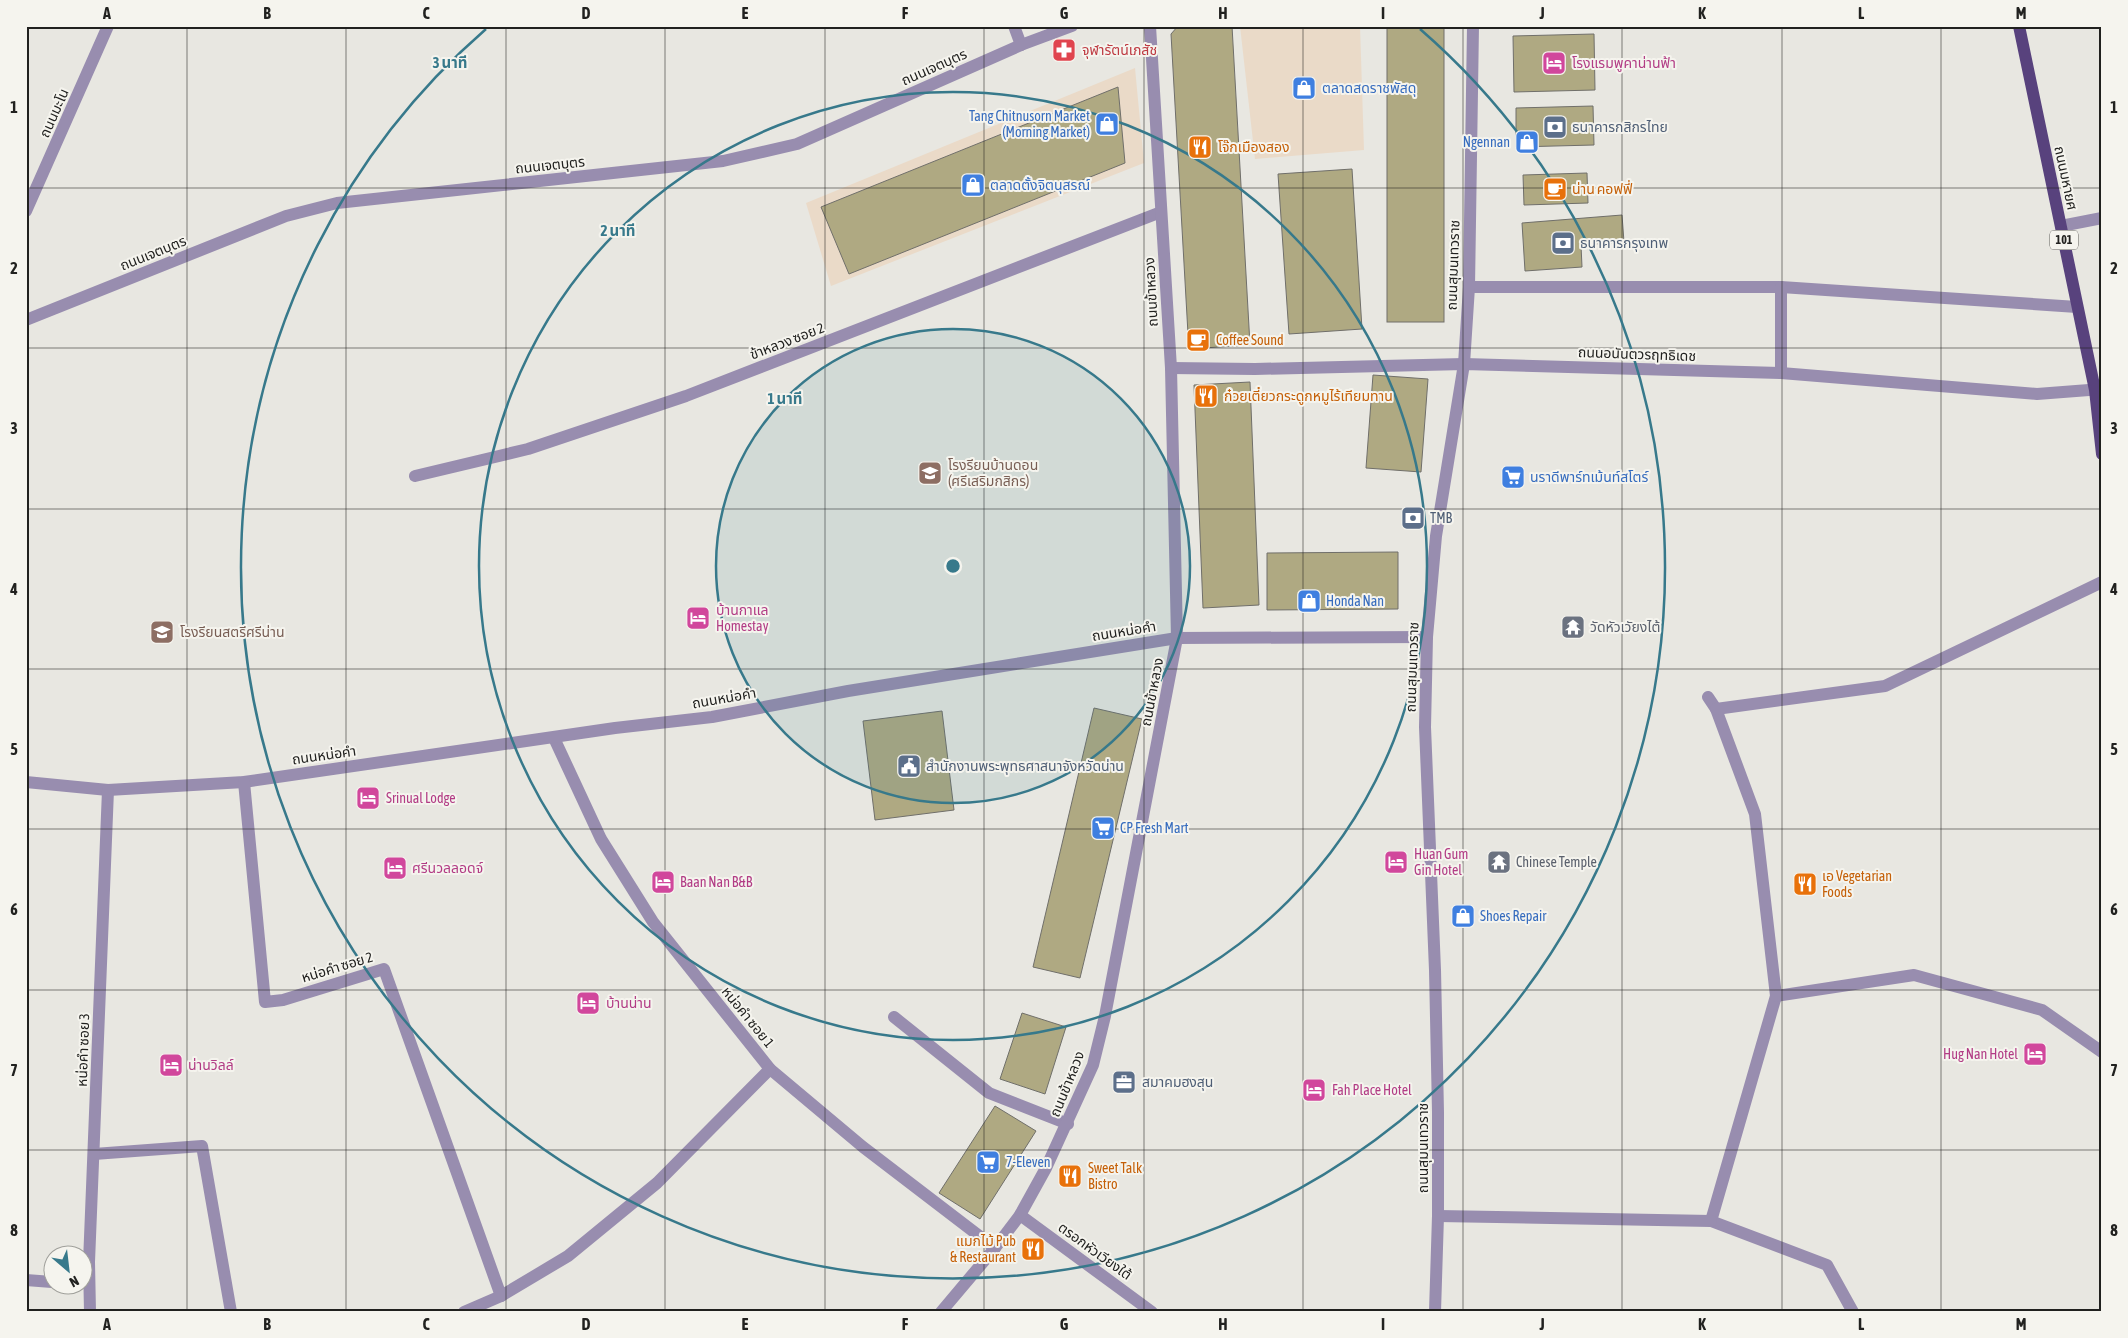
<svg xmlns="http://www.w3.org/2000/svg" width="2128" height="1338" viewBox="0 0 2128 1338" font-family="'Asap Condensed','Noto Sans Thai',sans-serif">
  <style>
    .commercial { fill: #eadac8 }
    .building { fill: #afa982; stroke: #706f6a }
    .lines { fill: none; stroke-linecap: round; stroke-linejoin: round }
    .minor { stroke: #988daf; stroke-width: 12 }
    .tertiary { stroke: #988daf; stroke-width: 12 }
    .primary { stroke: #58427d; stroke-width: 12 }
    .grid { fill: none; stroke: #21211f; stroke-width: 1; stroke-opacity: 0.55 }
    .ring { fill: none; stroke: #37798b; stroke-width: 2.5 }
    .labels { text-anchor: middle; stroke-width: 4; stroke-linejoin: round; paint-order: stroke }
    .shield { fill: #f5f4ee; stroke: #61605d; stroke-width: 1 }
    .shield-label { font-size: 12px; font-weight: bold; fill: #21211f }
    .health-label { font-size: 14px; fill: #be3a42; stroke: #f5f4ee; text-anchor: start }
    .hotel-label { font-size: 14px; fill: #b23c85; stroke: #f5f4ee; text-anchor: start }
    .street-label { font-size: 14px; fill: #21211f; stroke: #f5f4ee }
    .shop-label { font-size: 14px; fill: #366cbe; stroke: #f5f4ee; text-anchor: start }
    .service-label { font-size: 14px; fill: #4e5e75; stroke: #f5f4ee; text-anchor: start }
    .food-label { font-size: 14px; fill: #c56008; stroke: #f5f4ee; text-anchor: start }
    .education-label { font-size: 14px; fill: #785e54; stroke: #f5f4ee; text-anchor: start }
    .worship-label { font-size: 14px; fill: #5b616d; stroke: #f5f4ee; text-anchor: start }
    .centre { fill: #37798b; stroke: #f5f4ee; stroke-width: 2.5 }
    .ring-label { font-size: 15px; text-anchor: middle; font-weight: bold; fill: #37798b; stroke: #f5f4ee; stroke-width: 4; stroke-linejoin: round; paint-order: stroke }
    .neatline { fill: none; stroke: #21211f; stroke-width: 2 }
    .grid-label { font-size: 16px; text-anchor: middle; font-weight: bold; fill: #21211f }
  </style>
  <rect width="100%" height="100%" fill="#e8e7e1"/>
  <g class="commercial">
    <polygon points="1240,26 1360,26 1364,150 1255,159"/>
    <polygon points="1135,68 1144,163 831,286 806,203"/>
  </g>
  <g class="building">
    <polygon points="1178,26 1232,26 1250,345 1203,348 1188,334 1171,34"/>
    <rect x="1387" y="26" width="57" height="296"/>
    <polygon points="1594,34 1595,90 1514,92 1513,36"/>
    <polygon points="1118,87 1125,163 849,274 821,207"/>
    <polygon points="1593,106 1594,145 1516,147 1516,108"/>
    <polygon points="1352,169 1362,329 1289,334 1278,174"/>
    <polygon points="1587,173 1588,203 1524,205 1523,175"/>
    <polygon points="1622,215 1624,242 1581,245 1582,267 1525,271 1522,223"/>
    <polygon points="1373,375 1428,379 1421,472 1366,468"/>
    <polygon points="1250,382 1259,605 1203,608 1194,385"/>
    <polygon points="1398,552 1398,609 1267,610 1267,553"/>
    <polygon points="1094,708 1142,719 1080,978 1033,967"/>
    <polygon points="942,711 954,810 875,820 863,721"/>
    <polygon points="1022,1013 1066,1027 1045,1094 1000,1079"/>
    <polygon points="995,1106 1036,1131 980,1219 939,1193"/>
  </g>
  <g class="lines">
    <g class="minor">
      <polyline points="1014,26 1021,45"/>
      <polyline points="26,211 108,26"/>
      <polyline points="2061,226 2102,218"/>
      <polyline points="1469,287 1781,287 2077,307"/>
      <polyline points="1781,287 1781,373"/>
      <polyline points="26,320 286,216 337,203 723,161 797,144 1021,45 1072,26"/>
      <polyline points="1171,368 1255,369 1464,364 1781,373 2037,394 2102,389"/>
      <polyline points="415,476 528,449 686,396 1161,212"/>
      <polyline points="1708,697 1716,709 1755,814 1776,996 1711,1221 1827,1265 1853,1312"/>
      <polyline points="1716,709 1885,686 2102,582"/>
      <polyline points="554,738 601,839 653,922 770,1069 863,1147 995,1248"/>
      <polyline points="26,782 108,790 244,782 615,728 712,717 848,691 1177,638 1427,637"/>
      <polyline points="244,782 265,1002 283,1000 384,969 501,1296"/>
      <polyline points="1776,996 1914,975 2042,1010 2102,1052"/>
      <polyline points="894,1017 989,1093 1068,1124"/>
      <polyline points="94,1154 202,1146 231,1312"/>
      <polyline points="1020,1215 1152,1312"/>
      <polyline points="1438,1216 1711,1221"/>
      <polyline points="26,1280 52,1282"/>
      <polyline points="90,1312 89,1262 108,790"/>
      <polyline points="464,1312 501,1296 568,1256 657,1183 770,1069"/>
      <polyline points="941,1312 995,1248 1020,1215 1046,1168 1093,1065 1105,1016 1177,638 1171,368 1150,26"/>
    </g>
    <polyline class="tertiary" points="1435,1312 1438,1216 1438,1112 1435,970 1425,727 1427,637 1436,536 1464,364 1469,287 1473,26"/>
    <polyline class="primary" points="2019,26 2095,390 2102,454"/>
  </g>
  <path class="grid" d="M187,26V1312M346,26V1312M506,26V1312M665,26V1312M825,26V1312M984,26V1312M1144,26V1312M1303,26V1312M1463,26V1312M1622,26V1312M1782,26V1312M1941,26V1312M26,188H2102M26,348H2102M26,509H2102M26,669H2102M26,829H2102M26,990H2102M26,1150H2102"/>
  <circle cx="953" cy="566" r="237" fill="#37798b" fill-opacity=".12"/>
  <g class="ring">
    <circle cx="953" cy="566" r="237"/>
    <circle cx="953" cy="566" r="474"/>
    <path d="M1420 29A712 712 0 1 1 486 29"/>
  </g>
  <defs>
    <g id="pharmacy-square" transform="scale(1.25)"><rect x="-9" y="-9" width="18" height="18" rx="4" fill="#e0444e" stroke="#f5f4ee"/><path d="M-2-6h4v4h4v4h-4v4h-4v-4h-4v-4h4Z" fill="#fff"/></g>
    <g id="hotel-square" transform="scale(1.25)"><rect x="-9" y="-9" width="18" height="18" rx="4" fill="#d1479c" stroke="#f5f4ee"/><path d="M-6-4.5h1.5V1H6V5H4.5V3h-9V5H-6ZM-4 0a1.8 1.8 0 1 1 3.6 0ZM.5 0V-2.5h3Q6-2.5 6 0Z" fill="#fff"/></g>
    <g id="shop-square" transform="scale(1.25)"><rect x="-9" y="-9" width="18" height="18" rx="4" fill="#3f7fe0" stroke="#f5f4ee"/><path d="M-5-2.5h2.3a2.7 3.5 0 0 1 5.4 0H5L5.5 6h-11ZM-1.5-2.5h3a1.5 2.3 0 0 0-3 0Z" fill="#fff"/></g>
    <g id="bank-square" transform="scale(1.25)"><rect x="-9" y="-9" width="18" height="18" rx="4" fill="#5c6f8a" stroke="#f5f4ee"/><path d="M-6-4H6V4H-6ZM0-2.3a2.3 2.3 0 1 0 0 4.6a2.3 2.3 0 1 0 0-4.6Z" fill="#fff"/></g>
    <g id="restaurant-square" transform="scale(1.25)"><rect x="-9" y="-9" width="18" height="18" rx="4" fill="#e8710a" stroke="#f5f4ee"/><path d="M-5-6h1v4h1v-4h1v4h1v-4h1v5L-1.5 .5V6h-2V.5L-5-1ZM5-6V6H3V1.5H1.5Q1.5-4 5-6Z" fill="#fff"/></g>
    <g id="cafe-square" transform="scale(1.25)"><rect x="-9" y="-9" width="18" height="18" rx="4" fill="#e8710a" stroke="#f5f4ee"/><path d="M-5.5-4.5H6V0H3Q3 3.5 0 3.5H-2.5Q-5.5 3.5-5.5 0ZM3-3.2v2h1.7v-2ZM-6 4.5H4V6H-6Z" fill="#fff"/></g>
    <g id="school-square" transform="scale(1.25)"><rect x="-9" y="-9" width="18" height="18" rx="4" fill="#8d6e63" stroke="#f5f4ee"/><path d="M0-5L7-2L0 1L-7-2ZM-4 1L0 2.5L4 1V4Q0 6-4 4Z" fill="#fff"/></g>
    <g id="supermarket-square" transform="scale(1.25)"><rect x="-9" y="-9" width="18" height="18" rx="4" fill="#3f7fe0" stroke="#f5f4ee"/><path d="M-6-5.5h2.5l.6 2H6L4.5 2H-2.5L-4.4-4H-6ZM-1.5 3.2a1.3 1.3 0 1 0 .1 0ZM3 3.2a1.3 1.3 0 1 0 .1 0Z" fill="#fff"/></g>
    <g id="temple-square" transform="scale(1.25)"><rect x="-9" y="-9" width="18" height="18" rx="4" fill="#6b7280" stroke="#f5f4ee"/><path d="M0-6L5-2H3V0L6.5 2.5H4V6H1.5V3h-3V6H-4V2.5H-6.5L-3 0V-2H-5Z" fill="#fff"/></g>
    <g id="civic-square" transform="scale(1.25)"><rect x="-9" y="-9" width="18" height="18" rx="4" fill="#5c6f8a" stroke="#f5f4ee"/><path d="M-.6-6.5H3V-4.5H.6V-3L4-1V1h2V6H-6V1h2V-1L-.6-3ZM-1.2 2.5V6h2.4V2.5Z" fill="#fff"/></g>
    <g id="office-square" transform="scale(1.25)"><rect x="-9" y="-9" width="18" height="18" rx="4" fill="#5c6f8a" stroke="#f5f4ee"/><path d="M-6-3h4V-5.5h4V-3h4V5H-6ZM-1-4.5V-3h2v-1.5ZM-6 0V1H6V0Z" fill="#fff"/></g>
  </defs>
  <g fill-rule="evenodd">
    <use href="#pharmacy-square" x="1064" y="50"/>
    <use href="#hotel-square" x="1554" y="63"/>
    <use href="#shop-square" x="1304" y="88"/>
    <use href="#shop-square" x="1107" y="124"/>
    <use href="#bank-square" x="1555" y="127"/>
    <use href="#shop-square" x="1527" y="142"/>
    <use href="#restaurant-square" x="1200" y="147"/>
    <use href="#shop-square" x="973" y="185"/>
    <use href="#cafe-square" x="1555" y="189"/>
    <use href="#bank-square" x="1563" y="243"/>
    <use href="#cafe-square" x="1198" y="340"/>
    <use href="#restaurant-square" x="1206" y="396"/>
    <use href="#school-square" x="930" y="473"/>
    <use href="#supermarket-square" x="1513" y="477"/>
    <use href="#bank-square" x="1413" y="518"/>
    <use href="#shop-square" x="1309" y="601"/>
    <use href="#hotel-square" x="698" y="618"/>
    <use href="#temple-square" x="1573" y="627"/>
    <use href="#school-square" x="162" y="632"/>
    <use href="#civic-square" x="909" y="766"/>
    <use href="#hotel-square" x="368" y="798"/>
    <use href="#supermarket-square" x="1103" y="828"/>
    <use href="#hotel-square" x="1396" y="862"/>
    <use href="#temple-square" x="1499" y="862"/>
    <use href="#hotel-square" x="395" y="868"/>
    <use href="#hotel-square" x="663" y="882"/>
    <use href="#restaurant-square" x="1805" y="884"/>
    <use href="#shop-square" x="1463" y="916"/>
    <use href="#hotel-square" x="588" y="1003"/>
    <use href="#hotel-square" x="2035" y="1054"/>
    <use href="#hotel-square" x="171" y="1065"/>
    <use href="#office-square" x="1124" y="1082"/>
    <use href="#hotel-square" x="1314" y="1090"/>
    <use href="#supermarket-square" x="988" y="1162"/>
    <use href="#restaurant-square" x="1070" y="1176"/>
    <use href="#restaurant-square" x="1033" y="1249"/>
  </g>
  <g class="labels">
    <rect class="shield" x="2050" y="230.5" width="28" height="19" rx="4"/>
    <g class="shield-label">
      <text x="2064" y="244">101</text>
    </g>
    <g class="health-label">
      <text x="1082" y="55">จุฬารัตน์เภสัช</text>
    </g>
    <g class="hotel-label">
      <text x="1572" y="68">โรงแรมพูคาน่านฟ้า</text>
      <text x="716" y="615">บ้านกาแล<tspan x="716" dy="16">Homestay</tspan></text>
      <text x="386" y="803">Srinual Lodge</text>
      <text x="1414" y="859">Huan Gum<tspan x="1414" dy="16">Gin Hotel</tspan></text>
      <text x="412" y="873">ศรีนวลลอดจ์</text>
      <text x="680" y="887">Baan Nan B&amp;B</text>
      <text x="606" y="1008">บ้านน่าน</text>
      <text x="2018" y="1059" text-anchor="end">Hug Nan Hotel</text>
      <text x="188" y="1070">น่านวิลล์</text>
      <text x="1332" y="1095">Fah Place Hotel</text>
    </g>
    <g class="street-label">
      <text transform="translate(934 67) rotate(-24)" y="5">ถนนเจตบุตร</text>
      <text transform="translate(54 113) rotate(-66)" y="5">ถนนมะโน</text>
      <text transform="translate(550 165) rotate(-6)" y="5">ถนนเจตบุตร</text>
      <text transform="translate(2066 178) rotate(78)" y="5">ถนนมหายศ</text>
      <text transform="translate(153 253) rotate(-22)" y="5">ถนนเจตบุตร</text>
      <text transform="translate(1453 265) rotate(-88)" y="5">ถนนสุมนเทวราช</text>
      <text transform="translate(1151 292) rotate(-93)" y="5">ถนนข้าหลวง</text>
      <text transform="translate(787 341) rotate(-21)" y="5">ข้าหลวง ซอย 2</text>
      <text transform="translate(1637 354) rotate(2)" y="5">ถนนอนันตวรฤทธิเดช</text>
      <text transform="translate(1124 631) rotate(-9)" y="5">ถนนหน่อคำ</text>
      <text transform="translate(1412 667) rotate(-88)" y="5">ถนนสุมนเทวราช</text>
      <text transform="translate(1152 692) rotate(-79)" y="5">ถนนข้าหลวง</text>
      <text transform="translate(724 698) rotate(-10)" y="5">ถนนหน่อคำ</text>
      <text transform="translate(324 755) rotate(-8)" y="5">ถนนหน่อคำ</text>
      <text transform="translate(337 967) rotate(-17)" y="5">หน่อคำ ซอย 2</text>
      <text transform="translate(748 1017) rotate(51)" y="5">หน่อคำ ซอย 1</text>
      <text transform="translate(83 1050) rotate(-88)" y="5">หน่อคำ ซอย 3</text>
      <text transform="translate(1067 1084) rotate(-68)" y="5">ถนนข้าหลวง</text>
      <text transform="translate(1423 1148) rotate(-90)" y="5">ถนนสุมนเทวราช</text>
      <text transform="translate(1095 1251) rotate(36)" y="5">ตรอกหัวเวียงใต้</text>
    </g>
    <g class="shop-label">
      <text x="1322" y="93">ตลาดสดราชพัสดุ</text>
      <text x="1090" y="121" text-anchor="end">Tang Chitnusorn Market<tspan x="1090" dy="16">(Morning Market)</tspan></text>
      <text x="1510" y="147" text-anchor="end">Ngennan</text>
      <text x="990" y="190">ตลาดตั้งจิตนุสรณ์</text>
      <text x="1530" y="482">นราดีพาร์ทเม้นท์สโตร์</text>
      <text x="1326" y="606">Honda Nan</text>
      <text x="1120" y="833">CP Fresh Mart</text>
      <text x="1480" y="921">Shoes Repair</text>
      <text x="1006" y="1167">7-Eleven</text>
    </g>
    <g class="service-label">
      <text x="1572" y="132">ธนาคารกสิกรไทย</text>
      <text x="1580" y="248">ธนาคารกรุงเทพ</text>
      <text x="1430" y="523">TMB</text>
      <text x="926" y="771">สำนักงานพระพุทธศาสนาจังหวัดน่าน</text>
      <text x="1142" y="1087">สมาคมฮงสุน</text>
    </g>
    <g class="food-label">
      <text x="1218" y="152">โจ๊กเมืองสอง</text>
      <text x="1572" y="194">น่าน คอฟฟี่</text>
      <text x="1216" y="345">Coffee Sound</text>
      <text x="1224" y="401">ก๋วยเตี๋ยวกระดูกหมูไร้เทียมทาน</text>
      <text x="1822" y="881">เอ Vegetarian<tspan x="1822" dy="16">Foods</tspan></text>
      <text x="1088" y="1173">Sweet Talk<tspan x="1088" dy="16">Bistro</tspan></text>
      <text x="1016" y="1246" text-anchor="end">แมกไม้ Pub<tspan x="1016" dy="16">&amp; Restaurant</tspan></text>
    </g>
    <g class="education-label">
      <text x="948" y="470">โรงรียนบ้านดอน<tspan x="948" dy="16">(ศรีเสริมกสิกร)</tspan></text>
      <text x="180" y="637">โรงรียนสตรีศรีน่าน</text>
    </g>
    <g class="worship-label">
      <text x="1590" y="632">วัดหัวเวัยงไต้</text>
      <text x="1516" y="867">Chinese Temple</text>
    </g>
  </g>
  <circle cx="953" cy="566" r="8" class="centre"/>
  <g class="ring-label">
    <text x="450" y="68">3 นาที</text>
    <text x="618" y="236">2 นาที</text>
    <text x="785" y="404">1 นาที</text>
  </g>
  <rect width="2128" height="1338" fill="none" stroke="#f5f4ee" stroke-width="55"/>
  <g transform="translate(68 1270) rotate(152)"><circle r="24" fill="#f5f4ee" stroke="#a0a09b"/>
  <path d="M0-4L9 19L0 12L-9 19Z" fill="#37798b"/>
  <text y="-8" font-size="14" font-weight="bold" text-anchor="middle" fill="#21211f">N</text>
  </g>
  <rect x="28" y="28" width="2072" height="1282" class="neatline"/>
  <g class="grid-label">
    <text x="107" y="19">A</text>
    <text x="267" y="19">B</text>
    <text x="426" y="19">C</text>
    <text x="586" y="19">D</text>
    <text x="745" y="19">E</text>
    <text x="905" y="19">F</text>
    <text x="1064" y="19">G</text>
    <text x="1223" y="19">H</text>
    <text x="1383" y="19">I</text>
    <text x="1542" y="19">J</text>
    <text x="1702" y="19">K</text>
    <text x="1861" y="19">L</text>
    <text x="2021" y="19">M</text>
    <text x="14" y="113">1</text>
    <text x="2114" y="113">1</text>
    <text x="14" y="274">2</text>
    <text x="2114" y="274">2</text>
    <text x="14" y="434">3</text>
    <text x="2114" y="434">3</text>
    <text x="14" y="595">4</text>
    <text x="2114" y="595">4</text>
    <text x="14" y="755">5</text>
    <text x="2114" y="755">5</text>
    <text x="14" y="915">6</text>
    <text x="2114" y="915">6</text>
    <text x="14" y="1076">7</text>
    <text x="2114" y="1076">7</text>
    <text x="14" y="1236">8</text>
    <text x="2114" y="1236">8</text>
    <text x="107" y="1330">A</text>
    <text x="267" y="1330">B</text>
    <text x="426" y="1330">C</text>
    <text x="586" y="1330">D</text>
    <text x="745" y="1330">E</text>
    <text x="905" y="1330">F</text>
    <text x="1064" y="1330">G</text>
    <text x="1223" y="1330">H</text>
    <text x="1383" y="1330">I</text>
    <text x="1542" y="1330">J</text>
    <text x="1702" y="1330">K</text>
    <text x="1861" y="1330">L</text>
    <text x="2021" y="1330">M</text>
  </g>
</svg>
